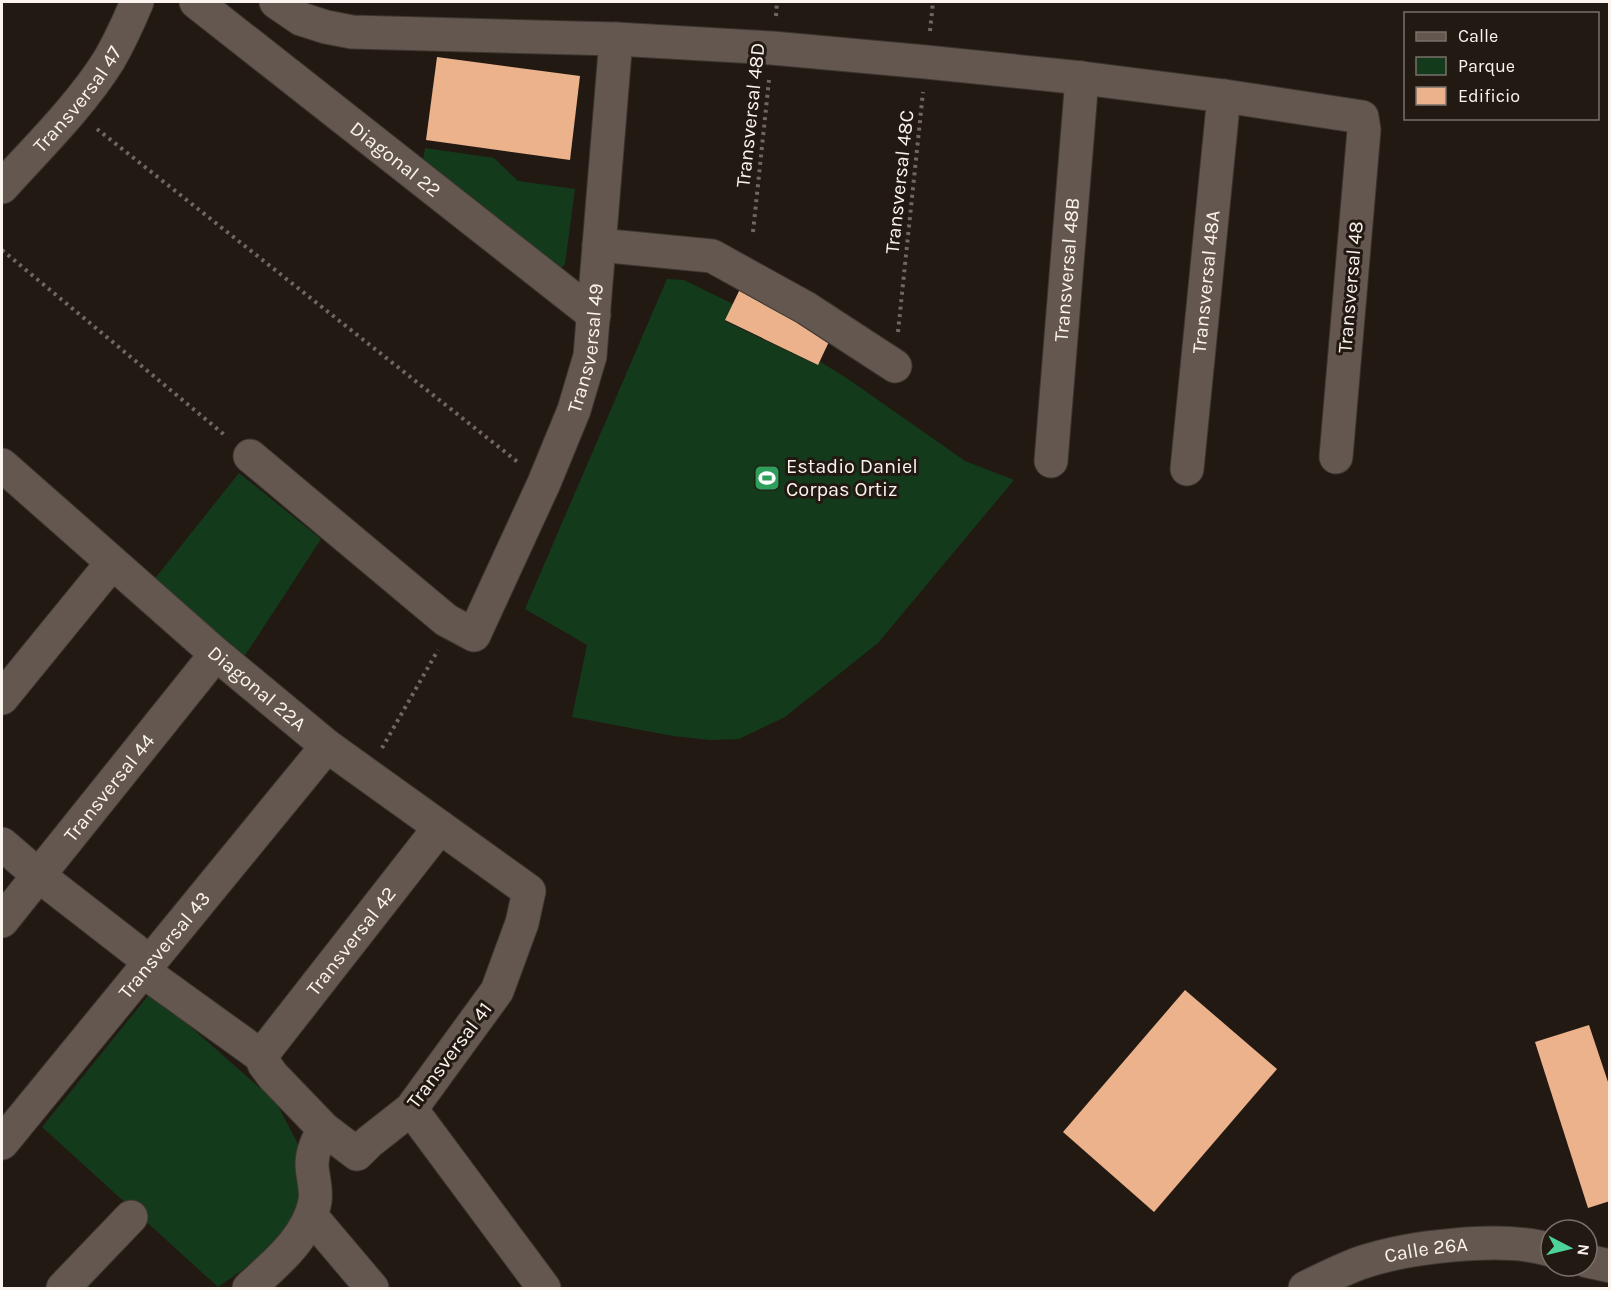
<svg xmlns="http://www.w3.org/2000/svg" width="1611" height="1290" viewBox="0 0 1611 1290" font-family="Karla,sans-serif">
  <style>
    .green { fill: #143a1c }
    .building { fill: #ecb28b }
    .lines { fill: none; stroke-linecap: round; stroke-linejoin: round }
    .minor-casing { stroke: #3c3531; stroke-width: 35 }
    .tertiary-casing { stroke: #3c3531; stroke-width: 35 }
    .path { stroke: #706761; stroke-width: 4; stroke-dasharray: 3 4.5; stroke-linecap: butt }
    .minor { stroke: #63574f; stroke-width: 33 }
    .tertiary { stroke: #63574f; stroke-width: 33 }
    .labels { text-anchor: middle; stroke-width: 6; stroke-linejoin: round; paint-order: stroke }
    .street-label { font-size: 20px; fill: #fbf3ee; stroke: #231913 }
    .poi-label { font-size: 20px; fill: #fbf3ee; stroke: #231913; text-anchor: start }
  </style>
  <rect width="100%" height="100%" fill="#231913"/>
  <g class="green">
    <polygon points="425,148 494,158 518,181 575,189 565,264 560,269 423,160"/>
    <polygon points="667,279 684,280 733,304 725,321 817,365 819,361 848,379 965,461 1014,480 878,643 785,717 739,739 710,740 673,736 572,717 587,645 525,609"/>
    <polygon points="239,473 321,539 244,657 153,581"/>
    <polygon points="151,992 276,1102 302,1152 304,1208 261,1257 218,1287 42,1127"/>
  </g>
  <g class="building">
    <polygon points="437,57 580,76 570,160 426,140"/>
    <polygon points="741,287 834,331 818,365 725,320"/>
    <polygon points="1185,990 1277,1069 1154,1212 1063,1132"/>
    <polygon points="1589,1025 1610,1088 1610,1201 1588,1208 1535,1042"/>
  </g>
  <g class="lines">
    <g class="minor-casing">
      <g id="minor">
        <path id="s1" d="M196,2L594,315"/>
        <polyline points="276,2 301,19 326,27 352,32 616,39 772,48 926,62 1082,78 1224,96 1362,117 1364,130 1336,457"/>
        <path id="s2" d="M2,187C38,147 81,105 109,60C120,41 129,21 137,2"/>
        <polyline points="599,245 712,256 806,308 895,366"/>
        <path id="s3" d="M250,456L446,620L474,635L544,483L574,410L590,356L616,39"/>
        <path id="s4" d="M1051,461L1082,78"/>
        <path id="s5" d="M2,465L216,654L327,746L529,891L522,923L497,991L411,1109L369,1142L357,1154L324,1129L273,1076L264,1064L261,1056L143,971"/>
        <path id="s6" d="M1187,469L1224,96"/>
        <polyline points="2,698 112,563"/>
        <polyline points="2,844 38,875 150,962"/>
        <path id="s7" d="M2,921L216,654"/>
        <path id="s8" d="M261,1056L440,827"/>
        <polyline points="411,1109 544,1288"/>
        <path id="s9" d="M2,1143L327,746"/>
        <polyline points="311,1216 372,1288"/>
        <polyline points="63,1288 131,1217"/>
        <path d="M249,1288C275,1264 308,1238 315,1201C317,1188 312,1176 312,1164C312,1151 318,1140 324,1129"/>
      </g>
    </g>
    <g class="tertiary-casing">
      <g id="tertiary">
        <polyline points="1587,1261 1610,1266"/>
        <path id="s10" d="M1305,1288C1323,1279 1341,1270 1360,1263C1406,1247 1504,1235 1551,1250"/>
      </g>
    </g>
    <g class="path">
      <polyline points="776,16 777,2"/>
      <polyline points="930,31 933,2"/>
      <polyline points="97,129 519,463"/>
      <polyline points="753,232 769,80"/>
      <polyline points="2,250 227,437"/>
      <polyline points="898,332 923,92"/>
      <polyline points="382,748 438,650"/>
    </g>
    <use href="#minor" class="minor"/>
    <use href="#tertiary" class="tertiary"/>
  </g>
  <defs>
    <g id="stadium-square" transform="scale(1.35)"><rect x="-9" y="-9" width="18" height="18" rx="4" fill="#2e9e5b" stroke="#231913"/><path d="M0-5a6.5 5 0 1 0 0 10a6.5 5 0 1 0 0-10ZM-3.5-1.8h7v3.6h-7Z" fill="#fff"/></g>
  </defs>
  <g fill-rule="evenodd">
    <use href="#stadium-square" x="767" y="478"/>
  </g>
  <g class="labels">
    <g class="street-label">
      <text dy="7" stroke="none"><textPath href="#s2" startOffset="116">Transversal 47</textPath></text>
      <text transform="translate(750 115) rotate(-84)" y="7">Transversal 48D</text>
      <text dy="7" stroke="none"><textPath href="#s1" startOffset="254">Diagonal 22</textPath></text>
      <text transform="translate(899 182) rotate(-84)" y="7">Transversal 48C</text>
      <text dy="7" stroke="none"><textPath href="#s4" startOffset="192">Transversal 48B</textPath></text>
      <text dy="7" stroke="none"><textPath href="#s6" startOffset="188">Transversal 48A</textPath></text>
      <text transform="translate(1350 287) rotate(-85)" y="7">Transversal 48</text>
      <text dy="7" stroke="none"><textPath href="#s3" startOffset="597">Transversal 49</textPath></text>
      <text dy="7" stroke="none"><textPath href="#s5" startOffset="339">Diagonal 22A</textPath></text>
      <text dy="7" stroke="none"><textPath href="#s7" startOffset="171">Transversal 44</textPath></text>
      <text dy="7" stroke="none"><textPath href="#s8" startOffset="146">Transversal 42</textPath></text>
      <text dy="7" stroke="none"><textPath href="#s9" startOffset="256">Transversal 43</textPath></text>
      <text transform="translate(449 1055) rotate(-53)" y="7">Transversal 41</text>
      <text dy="7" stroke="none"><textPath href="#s10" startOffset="128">Calle 26A</textPath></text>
    </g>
    <g class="poi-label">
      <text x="786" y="473">Estadio Daniel<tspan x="786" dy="23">Corpas Ortiz</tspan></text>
    </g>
  </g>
  <rect width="1611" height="1290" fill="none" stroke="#fbf3ee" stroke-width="6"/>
  <rect x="1404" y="12" width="195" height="108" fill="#231913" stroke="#79706b" stroke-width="1.5"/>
  <rect x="1416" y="32" width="30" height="9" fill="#63574f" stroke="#79706b" stroke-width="1.5"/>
  <text x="1458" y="42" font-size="18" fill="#fbf3ee">Calle</text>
  <rect x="1416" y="57" width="30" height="18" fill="#143a1c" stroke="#79706b" stroke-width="1.5"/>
  <text x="1458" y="72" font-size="18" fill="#fbf3ee">Parque</text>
  <rect x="1416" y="87" width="30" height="18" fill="#ecb28b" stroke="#79706b" stroke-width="1.5"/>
  <text x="1458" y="102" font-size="18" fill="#fbf3ee">Edificio</text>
  <g transform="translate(1569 1248) rotate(97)"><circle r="28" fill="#231913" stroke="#79706b" stroke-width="1.5"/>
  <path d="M0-4.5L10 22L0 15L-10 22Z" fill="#4ed39a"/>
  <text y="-9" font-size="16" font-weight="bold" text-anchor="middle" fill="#fbf3ee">N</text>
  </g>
</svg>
